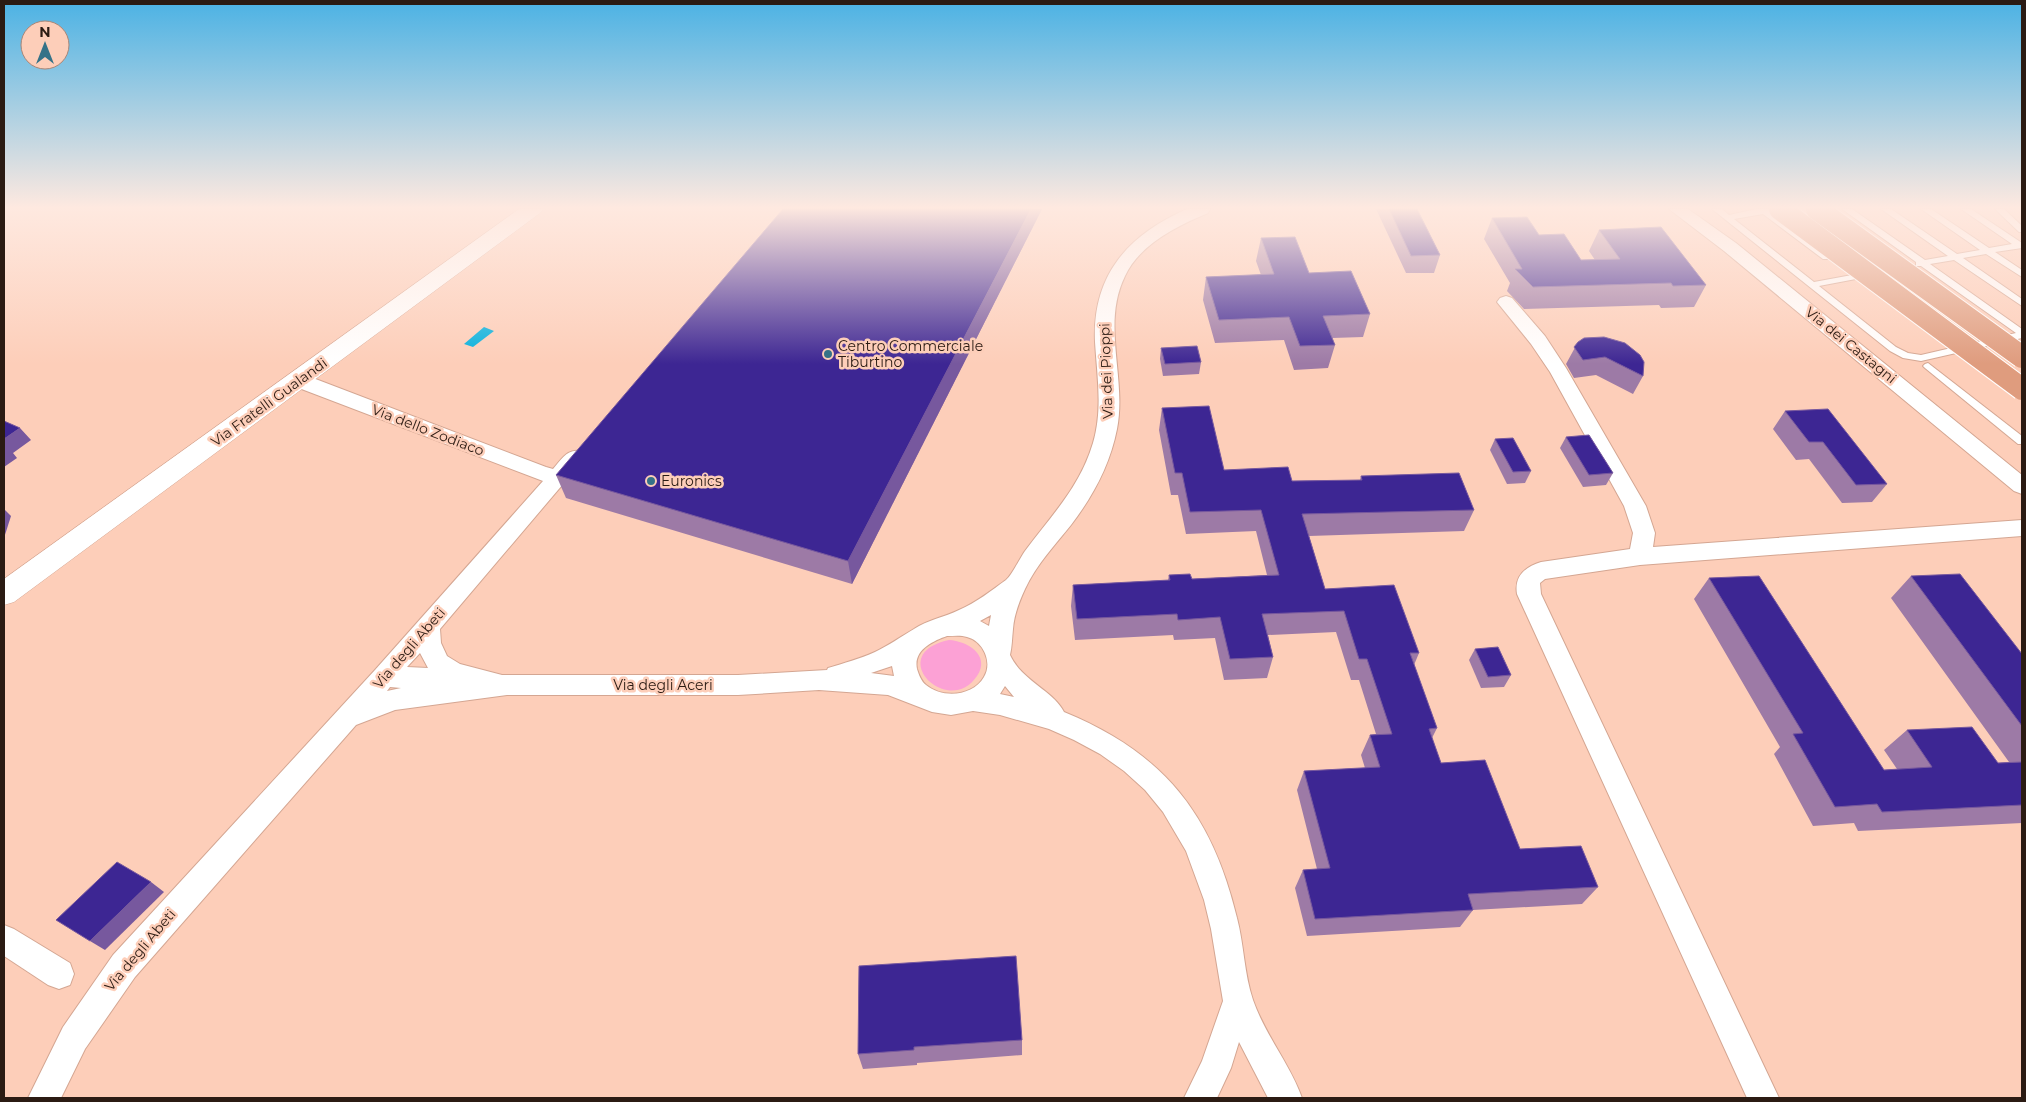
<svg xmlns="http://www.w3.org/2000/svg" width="2026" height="1102" viewBox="0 0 2026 1102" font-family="Montserrat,sans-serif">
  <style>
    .green { fill: #fca1d5 }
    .water { fill: #00b0de }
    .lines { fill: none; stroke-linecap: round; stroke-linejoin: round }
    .service-casing { stroke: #d4a692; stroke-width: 2 }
    .minor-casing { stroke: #d4a692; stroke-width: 2 }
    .tertiary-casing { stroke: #d4a692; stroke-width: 1 }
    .service { fill: #fff; fill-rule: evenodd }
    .minor { fill: #fff; fill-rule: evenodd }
    .tertiary { fill: #fff; fill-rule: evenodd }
    .motorway-bridge-casing { stroke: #fff; stroke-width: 24; stroke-linecap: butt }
    .motorway-bridge { stroke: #df9c7e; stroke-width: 22 }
    .wall { fill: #9d7aa6 }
    .shaded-wall { fill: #77589e }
    .building { fill: #3d2693; stroke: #77589e }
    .poi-dot { fill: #357288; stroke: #fdceb9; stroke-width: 2 }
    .labels { text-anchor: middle; stroke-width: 5; stroke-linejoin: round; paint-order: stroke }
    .street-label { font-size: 14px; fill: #2b1b13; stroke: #fdceb9 }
    .poi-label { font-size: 14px; fill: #2b1b13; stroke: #fdceb9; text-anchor: start }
  </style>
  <rect width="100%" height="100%" fill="#fdceb9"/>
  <path class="green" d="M949,640C967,641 991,655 977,676C948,719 883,654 949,640Z"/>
  <polygon class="water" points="484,327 494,331 473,347 464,344"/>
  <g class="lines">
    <g class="service-casing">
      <g id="service">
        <polygon points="1712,209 1722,209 1729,215 1757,209 1770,209 1770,212 1829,255 1829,259 1823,259 1763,214 1734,219 1814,282 1901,266 1901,270 1898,271 1819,286 1896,347 1908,353 1921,355 2016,333 1921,266 1916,266 1916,262 1842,209 1852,209 1925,260 1948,256 1881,209 1891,209 1957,254 1980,250 1921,209 1931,209 1989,248 2012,244 1961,209 1971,209 2022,243 2022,248 1995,252 2022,270 2022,277 1986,254 1963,258 2022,299 2022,306 1954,260 1930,264 2022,329 2022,338 1921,361 1903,358 1890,351"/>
        <polygon points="1995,209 2004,209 2022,226 2022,232 2019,232"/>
        <polygon points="1928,363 2022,436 2022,444 2018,444 1925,368 1923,366 1925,364"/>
      </g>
    </g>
    <g class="minor-casing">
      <g id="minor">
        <path d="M1187,209H1210L1208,213C1177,226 1140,244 1125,276C1101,325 1127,378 1117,429C1110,465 1093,496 1071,525C1055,545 1036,565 1025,589C1019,602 1014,615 1013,629C1012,638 1012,647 1010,655C1022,681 1054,691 1064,712C1164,753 1212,814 1237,918C1244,944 1244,974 1253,1000C1265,1035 1290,1064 1302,1098H1268L1239,1042L1231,1068L1217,1098H1184L1202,1061L1223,1001L1211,929L1204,900L1186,851L1163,812L1145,790L1124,771L1100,754L1074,740L1049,729L1000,715L973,711L951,715L932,712L888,695L819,690L738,695H507L395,710L356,725L135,977L85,1049L61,1098H28L63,1027L113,955L375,670L543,481L291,385L288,380L291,375L298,374L305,375L546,467L553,469C562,459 568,447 583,452L586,457L440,629L441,643L447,656L460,664L502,675H738L827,670L828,668C844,663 860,659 875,652C888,646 902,636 914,629C927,620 945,617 959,610C976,603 992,590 1006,580C1012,575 1020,558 1025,551C1051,516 1080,487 1093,443C1103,409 1097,376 1095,342C1092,275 1128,235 1187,209ZM991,615L989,626L980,621ZM947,636C954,636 961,635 967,637C983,641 993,662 984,677C973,696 943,699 926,685C921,681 919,675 917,669C913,650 933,641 947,636ZM420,653L428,668L407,667ZM892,666L894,676L871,673ZM1005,686L1014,697L1000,694ZM390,687L401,688L387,691Z"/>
        <polygon points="1669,209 1688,209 1736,243 2022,475 2022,494 2014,491 1724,251"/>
        <path d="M1506,296L1512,298L1545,336L1566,368L1646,506L1655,533L1653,547L2022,520V536L1640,565L1545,579L1540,583L1541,594L1779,1098H1747L1517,594C1514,576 1525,567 1541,562L1630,549L1633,533L1624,506L1550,372L1531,344L1497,302L1500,298Z"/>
        <polygon points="4,925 14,929 70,963 74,974 70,985 59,989 48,985 4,956"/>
      </g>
    </g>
    <g class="tertiary-casing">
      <polygon id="tertiary" points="519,209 543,209 540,213 14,602 4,605 4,579"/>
    </g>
    <use href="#service" class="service"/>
    <use href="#minor" class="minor"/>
    <use href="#tertiary" class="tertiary"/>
    <g class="motorway-bridge-casing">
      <g id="motorway-bridge">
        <polyline points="1780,209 2022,389"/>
        <polyline points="1817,209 2022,357"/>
      </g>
    </g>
    <use href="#motorway-bridge" class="motorway-bridge"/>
  </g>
  <g class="wall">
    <polygon points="1042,209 852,584 566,498 556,475"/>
    <polygon points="1376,209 1417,209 1440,255 1434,273 1406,273"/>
    <polygon points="1492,218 1539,235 1581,260 1595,260 1589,251 1599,230 1706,285 1694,307 1661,308 1659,305 1524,309 1507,291 1510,283 1484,239"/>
    <polygon points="1261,238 1309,273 1370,314 1363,337 1332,338 1335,345 1328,368 1294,370 1284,340 1215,343 1203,300 1206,277 1261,275 1256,261"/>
    <polygon points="1578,342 1643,376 1633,394 1596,375 1574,378 1566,364"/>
    <polygon points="1161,348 1201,362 1199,374 1163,376 1160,359"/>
    <polygon points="1162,408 1224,470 1292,481 1360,480 1361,476 1474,510 1464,531 1309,536 1325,589 1419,653 1414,665 1437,728 1432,738 1441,763 1520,849 1598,887 1582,904 1473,910 1460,927 1307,936 1295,888 1303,870 1317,869 1297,790 1304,771 1365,768 1361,755 1370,735 1376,734 1359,680 1351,680 1336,632 1268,635 1273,657 1267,678 1224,680 1215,638 1174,640 1173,635 1075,640 1071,606 1073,585 1168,580 1169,575 1192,579 1267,575 1256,531 1186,534 1178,495 1171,495 1159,430"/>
    <polygon points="1785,411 1887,484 1872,502 1842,503 1809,459 1796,460 1773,429"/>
    <polygon points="1566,437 1613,473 1606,485 1583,487 1560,448"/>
    <polygon points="1495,439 1531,471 1525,483 1507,484 1490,450"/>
    <polygon points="1911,576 2022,654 2022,823 1858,831 1854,823 1813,826 1774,754 1780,747 1694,599 1709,578 1884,770 1897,769 1884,750 1907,730 1998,763 2009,762 1891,598"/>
    <polygon points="1475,649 1511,675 1504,687 1481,688 1469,660"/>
    <polygon points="859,966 1022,1040 1022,1055 917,1063 917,1065 863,1069 858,1054"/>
  </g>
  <g class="shaded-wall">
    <polygon points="1031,209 1042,209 852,584 848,561"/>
    <polygon points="20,428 31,440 13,453 17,458 4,467 4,439"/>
    <polygon points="4,509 11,516 4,538"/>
    <polygon points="151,882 164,892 105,950 90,941"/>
  </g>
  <g class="building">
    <polygon points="783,209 1031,209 848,561 556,475"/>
    <polygon points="1389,209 1417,209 1440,255 1411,256"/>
    <polygon points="1527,217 1539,235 1564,234 1581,260 1620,259 1599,230 1661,227 1706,285 1673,286 1671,283 1533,287 1515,269 1522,269 1492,218"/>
    <polygon points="1295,237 1309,273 1351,271 1370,314 1323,316 1335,345 1300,346 1289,317 1219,320 1206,277 1274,274 1261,238"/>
    <polygon points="1604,337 1625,343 1640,355 1644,362 1643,376 1605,357 1583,360 1574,347 1578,342 1584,338"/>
    <polygon points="1197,346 1201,362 1165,364 1161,348"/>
    <polygon points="1209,406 1224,470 1288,467 1292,481 1362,480 1361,476 1459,473 1474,510 1302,514 1325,589 1394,585 1419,653 1410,653 1437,728 1429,729 1441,763 1485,760 1520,849 1581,846 1598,887 1468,894 1473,910 1315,919 1303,870 1330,868 1304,771 1380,767 1370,735 1392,734 1367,659 1359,659 1344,611 1262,614 1273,657 1230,659 1220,617 1178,620 1177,614 1077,619 1073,585 1170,580 1169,575 1190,574 1192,579 1279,575 1261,510 1190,512 1182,473 1175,473 1162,408"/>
    <polygon points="1828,409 1887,484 1856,485 1823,442 1809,442 1785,411"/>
    <polygon points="4,421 20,428 4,439"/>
    <polygon points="1589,435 1613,473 1589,475 1566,437"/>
    <polygon points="1513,438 1531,471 1513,472 1495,439"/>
    <polygon points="1960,574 2022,654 2022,726 1911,576"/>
    <polygon points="1759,576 1884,770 1932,767 1907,730 1972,727 1998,763 2022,762 2022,805 1882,812 1877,804 1835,807 1793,734 1803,733 1709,578"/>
    <polygon points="1498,647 1511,675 1488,677 1475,649"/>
    <polygon points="117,862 151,882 90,941 56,920"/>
    <polygon points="1016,956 1022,1040 914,1047 914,1050 858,1054 859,966"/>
  </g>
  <linearGradient id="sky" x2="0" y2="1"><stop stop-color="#4bb2e4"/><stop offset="0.57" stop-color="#fee9e0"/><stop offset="1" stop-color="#fee9e0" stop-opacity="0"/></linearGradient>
  <rect width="2026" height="364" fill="url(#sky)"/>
  <g class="poi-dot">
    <circle cx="828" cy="354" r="5"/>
    <circle cx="651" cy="481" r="5"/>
  </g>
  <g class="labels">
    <g class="street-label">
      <text transform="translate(1851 345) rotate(39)" y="5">Via dei Castagni</text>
      <text transform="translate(1106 371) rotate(-92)" y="5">Via dei Pioppi</text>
      <text transform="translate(269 402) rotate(-36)" y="5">Via Fratelli Gualandi</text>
      <text transform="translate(428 430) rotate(21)" y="5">Via dello Zodiaco</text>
      <text transform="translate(409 648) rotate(-49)" y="5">Via degli Abeti</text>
      <text x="663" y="690">Via degli Aceri</text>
      <text transform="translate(140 950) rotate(-50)" y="5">Via degli Abeti</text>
    </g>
    <g class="poi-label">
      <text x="838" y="351">Centro Commerciale<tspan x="838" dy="16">Tiburtino</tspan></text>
      <text x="661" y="486">Euronics</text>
    </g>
  </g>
  <rect width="2026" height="1102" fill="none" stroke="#2b1b13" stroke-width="10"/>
  <g transform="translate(45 45)"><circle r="24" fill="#fdceb9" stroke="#a98677"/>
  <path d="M0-4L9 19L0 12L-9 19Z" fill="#357288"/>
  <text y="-8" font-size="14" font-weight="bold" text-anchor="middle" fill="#2b1b13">N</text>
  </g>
</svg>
